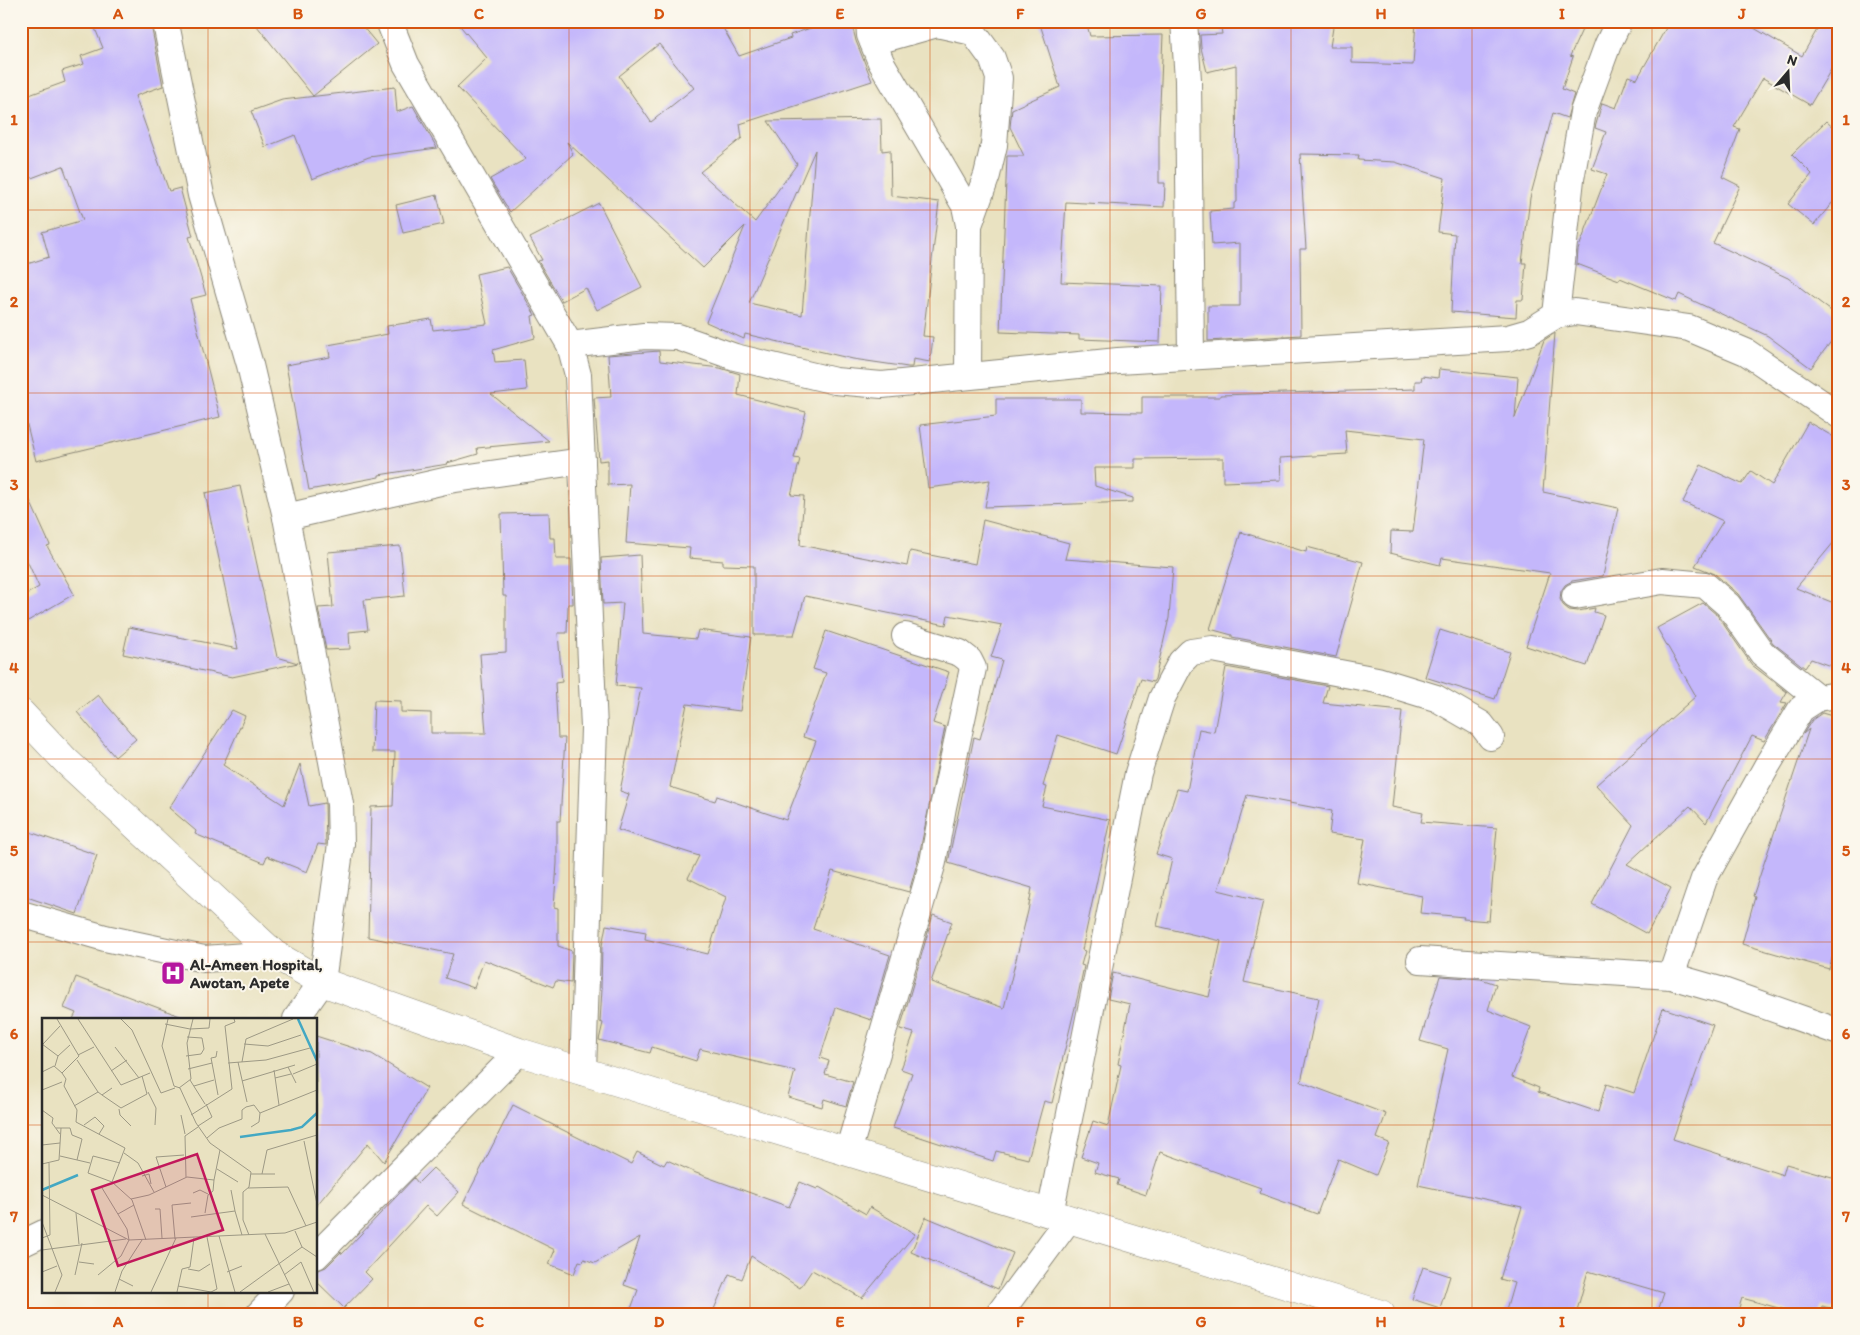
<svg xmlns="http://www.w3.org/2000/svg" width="1860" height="1335" viewBox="0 0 1860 1335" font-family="Itim,sans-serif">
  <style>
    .building { fill: #c4b7fb; fill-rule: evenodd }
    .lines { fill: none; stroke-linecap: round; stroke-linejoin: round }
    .street-casing { stroke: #8a8676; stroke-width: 28 }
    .secondary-casing { stroke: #8a8676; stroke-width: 29 }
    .street { stroke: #fff; stroke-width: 26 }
    .secondary { stroke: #fff; stroke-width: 28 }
    .grid { fill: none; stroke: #d5540f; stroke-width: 1; stroke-opacity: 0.55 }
    .labels { text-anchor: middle; stroke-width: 4; stroke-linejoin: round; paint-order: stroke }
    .poi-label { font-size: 16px; font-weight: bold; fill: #2b2b2b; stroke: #fbf7ec; text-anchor: start }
    .inset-river { fill: none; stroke: #43a8c3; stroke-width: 2.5 }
    .inset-road { fill: none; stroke: #9d9985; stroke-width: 1 }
    .view { fill: #c2185b; fill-opacity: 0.15; stroke: #c2185b; stroke-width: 2.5 }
    .inset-edge { fill: none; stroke: #2b2b2b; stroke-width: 2.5 }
    .neatline { fill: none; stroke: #d5540f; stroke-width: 2 }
    .grid-label { font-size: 16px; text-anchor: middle; font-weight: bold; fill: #d5540f }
  </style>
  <rect width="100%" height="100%" fill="#fbf7ec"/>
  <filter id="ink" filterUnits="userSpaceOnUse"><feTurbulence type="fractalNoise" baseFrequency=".02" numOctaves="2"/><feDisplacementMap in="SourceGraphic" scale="10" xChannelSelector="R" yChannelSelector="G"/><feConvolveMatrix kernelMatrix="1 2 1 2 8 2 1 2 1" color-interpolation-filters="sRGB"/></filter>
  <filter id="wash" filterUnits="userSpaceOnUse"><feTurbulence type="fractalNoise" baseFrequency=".0096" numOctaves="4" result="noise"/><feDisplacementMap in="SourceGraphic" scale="20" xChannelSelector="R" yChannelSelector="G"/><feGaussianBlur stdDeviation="1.12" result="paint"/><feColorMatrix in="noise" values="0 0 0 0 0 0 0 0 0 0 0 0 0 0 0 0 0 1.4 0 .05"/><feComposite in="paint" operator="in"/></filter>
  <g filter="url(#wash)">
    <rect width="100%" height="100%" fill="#e9e2c1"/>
    <g id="blocks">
      <g class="building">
        <polygon points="92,21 148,21 152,30 163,86 135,96 169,191 180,188 193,236 189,237 206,295 190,299 220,417 36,461 21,401 21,266 49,257 42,232 83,220 63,166 21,182 21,98 65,82 62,71 84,64 81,56 103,48"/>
        <polygon points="253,21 358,21 377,44 313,96"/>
        <path d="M456,21H719L739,56L791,38L790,35L831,21H851L856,41L872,81L740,124L742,138L700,172L755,222L797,164L768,121L881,119L882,151L890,150L891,196L939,202L923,336L933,337L930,362L913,359L912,367H908L853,359L745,334L744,339L706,322L745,226L703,268L567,142L573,154L510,212L490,179L526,159L457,87L487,58ZM659,44L694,88L651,122L619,76ZM815,150L802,315L749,303L804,175Z"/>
        <polygon points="1039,21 1086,21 1090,36 1163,35 1159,127 1159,183 1165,183 1164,207 1066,202 1061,282 1162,286 1160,342 1079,339 1079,335 1000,332 1007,156 1024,156 1010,127 1012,109 1060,87"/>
        <polygon points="1220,21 1334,21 1330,47 1352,47 1352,63 1413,65 1416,21 1586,21 1570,56 1573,57 1562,89 1574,94 1567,118 1553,113 1530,198 1522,263 1526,263 1523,300 1517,300 1516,317 1451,312 1455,234 1438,232 1445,178 1395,162 1358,160 1359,155 1300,154 1306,249 1300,249 1301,335 1208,341 1208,306 1240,306 1240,243 1212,245 1210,211 1234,209 1234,203 1237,202 1236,65 1207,72 1201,48 1200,35 1222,34"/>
        <polygon points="1670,21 1742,21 1802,56 1822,21 1839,21 1839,56 1810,105 1763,78 1734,127 1740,129 1722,177 1740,186 1713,243 1788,278 1839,317 1839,331 1811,368 1768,336 1679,294 1676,301 1620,278 1619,280 1577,264 1578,250 1607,174 1592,169 1606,132 1595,128 1602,103 1616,108 1628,76 1637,79"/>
        <polygon points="395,87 397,112 413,106 437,148 369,157 312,179 295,135 265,147 251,111 282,100"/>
        <polygon points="1826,121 1839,133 1839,199 1837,197 1814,225 1788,204 1812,174 1792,154"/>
        <polygon points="437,195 444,224 403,233 396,205"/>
        <polygon points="599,203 642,287 597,310 586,288 562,301 538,261 542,260 530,238"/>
        <polygon points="507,267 535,315 532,316 535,338 493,350 495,362 524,360 527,390 491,394 549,441 477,448 478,454 447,463 448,464 379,475 379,477 309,490 286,365 330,357 328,345 388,334 387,326 431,319 433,330 487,324 476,274"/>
        <polygon points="1555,333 1543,492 1618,508 1603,576 1572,581 1565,585 1561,591 1560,599 1563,605 1569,610 1578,611 1595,608 1594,612 1604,615 1587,666 1526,646 1550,573 1442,558 1440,565 1390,553 1391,531 1413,532 1424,439 1345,430 1347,454 1280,458 1281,480 1223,482 1223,458 1135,459 1135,468 1094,468 1095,486 1133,498 1133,502 985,507 990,480 928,488 920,425 996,416 996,399 1081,399 1081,412 1142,413 1142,397 1220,397 1220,395 1415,389 1415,381 1421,381 1422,376 1438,378 1439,369 1518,377 1515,418 1544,340"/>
        <polygon points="659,351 660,361 720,368 740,374 738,395 806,412 794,458 800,459 791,495 804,496 800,545 907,566 910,551 975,564 983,520 1069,543 1065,559 1173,567 1169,618 1155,679 1153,682 1141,679 1116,754 1058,735 1043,786 1047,787 1042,806 1110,820 1082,950 1085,951 1081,965 1084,966 1078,995 1052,1103 1044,1101 1028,1159 996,1151 993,1161 893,1128 912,1073 901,1069 914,1033 900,1029 933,915 952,922 931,982 1004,1008 1028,911 1032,888 948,863 974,737 980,739 1002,660 991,657 1002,625 948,615 946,625 805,596 794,635 754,635 754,566 723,565 723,561 689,558 690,548 626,543 630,484 608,485 608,460 599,461 594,398 611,397 608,355"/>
        <polygon points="1808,422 1839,440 1839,536 1796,588 1839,605 1839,669 1811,659 1805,668 1773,643 1738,594 1715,574 1695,566 1723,521 1683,502 1701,465 1742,484 1751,471 1772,485"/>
        <polygon points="21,481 50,545 47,546 74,594 21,625 21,597 39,587 25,556 21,557"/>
        <polygon points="240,486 277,657 298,663 232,677 123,654 129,627 238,649 205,493"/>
        <polygon points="549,513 550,538 555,538 556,559 571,559 573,604 568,604 567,633 558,633 562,682 555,683 558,738 565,738 560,821 557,821 557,863 554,907 558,908 558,946 572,951 571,983 556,981 553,987 484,960 474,988 445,978 453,954 368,937 371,807 393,806 395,752 372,752 374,700 401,701 401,712 431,713 431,733 486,733 480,654 506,652 506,596 503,596 501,514"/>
        <polygon points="1241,532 1306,552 1307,547 1363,562 1336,657 1232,637 1232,635 1210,629"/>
        <polygon points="400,546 405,596 364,600 368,630 349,632 350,649 326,650 318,608 333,607 328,552"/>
        <polygon points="640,555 643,634 696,639 698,630 751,637 740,711 687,704 670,787 715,801 717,796 786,820 816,741 803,737 826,673 813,669 826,631 949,672 933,723 945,727 919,856 909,892 832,871 813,929 890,955 871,1020 836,1008 820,1058 829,1061 825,1074 853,1082 846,1106 824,1099 822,1107 788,1097 795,1071 700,1049 696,1061 652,1047 650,1053 599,1040 603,1023 600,1022 602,988 601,988 602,946 606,925 646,932 645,939 708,954 726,897 688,878 699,856 618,830 629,794 620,791 641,688 616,686 623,603 603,604 601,558"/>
        <polygon points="1703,603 1717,615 1752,665 1787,692 1781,702 1787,703 1764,741 1752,736 1706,823 1690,806 1627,864 1671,888 1647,934 1592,904 1633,825 1596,785 1696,696 1657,628"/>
        <polygon points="1440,630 1510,652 1495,699 1425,677"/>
        <polygon points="1226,667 1328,686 1323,703 1402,711 1392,807 1423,813 1421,822 1497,828 1489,921 1463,919 1464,917 1420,913 1422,896 1357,883 1365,839 1329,834 1332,811 1247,795 1218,890 1263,901 1244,982 1319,998 1301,1082 1386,1114 1377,1138 1389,1143 1376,1175 1338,1159 1317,1214 1259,1193 1261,1188 1160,1152 1146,1195 1117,1185 1119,1179 1095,1172 1098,1163 1081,1157 1093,1121 1108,1126 1121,1065 1118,1064 1130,1004 1108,999 1113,973 1209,997 1221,941 1157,926 1172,859 1156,854 1177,789 1187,791 1199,729 1214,732"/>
        <polygon points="98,695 136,739 115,757 77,712"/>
        <polygon points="232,710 245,716 223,765 284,805 300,764 309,806 325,803 326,845 318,844 307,872 267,856 264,863 195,834 196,831 169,808"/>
        <polygon points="1822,713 1839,718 1839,935 1829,969 1742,944 1755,897 1753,896 1809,729 1803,734 1812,720"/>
        <polygon points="21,829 97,855 77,914 21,895"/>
        <polygon points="1440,976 1481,979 1496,984 1488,1010 1531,1027 1512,1077 1539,1088 1538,1092 1598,1112 1606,1084 1634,1093 1663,1008 1713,1025 1673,1139 1783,1175 1786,1164 1839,1179 1839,1310 1822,1306 1820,1314 1800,1314 1742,1298 1737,1314 1657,1314 1664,1293 1588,1271 1576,1314 1505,1314 1514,1283 1500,1279 1522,1207 1418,1185 1448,1049 1420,1041"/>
        <polygon points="76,977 180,1016 180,1019 73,1019 76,1013 64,1008"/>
        <polygon points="316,1036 372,1054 427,1088 384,1162 368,1143 316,1206"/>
        <polygon points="513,1105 631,1164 637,1152 664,1165 667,1160 696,1173 789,1207 800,1182 817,1189 819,1187 866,1214 870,1207 915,1234 862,1298 812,1270 800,1288 751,1256 742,1279 729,1274 712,1314 629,1314 638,1290 624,1285 640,1237 595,1263 584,1259 583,1262 579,1261 574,1274 549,1264 555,1250 463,1204"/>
        <polygon points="433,1168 459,1192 437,1216 426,1206 365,1272 372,1279 344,1308 316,1281 316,1271 326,1267 341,1252 342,1254 414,1178 418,1183"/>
        <polygon points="926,1217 1013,1253 998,1289 911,1252"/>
        <polygon points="1423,1267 1450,1276 1440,1308 1412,1299"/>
      </g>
    </g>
  </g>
  <g filter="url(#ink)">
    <use href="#blocks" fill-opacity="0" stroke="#8a8676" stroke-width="1"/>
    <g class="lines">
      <g class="street-casing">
        <g id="street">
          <polyline points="389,21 406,64 570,345 578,375 594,728 583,1072"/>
          <polyline points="869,21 870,35 881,62 965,206 969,225 968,376"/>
          <polyline points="1184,21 1188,80 1191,357"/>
          <polyline points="166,24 201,195 250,365 286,517 340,804 341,844 322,982 296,1019"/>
          <polyline points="873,42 937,24 973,32 992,58 999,78 994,145 987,175 969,225"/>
          <polyline points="1556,315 1571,179 1583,112 1608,44 1619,21"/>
          <polyline points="570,345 644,336 678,337 735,357 835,381 882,385 1118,361 1508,338 1529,332 1556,315 1575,312 1689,328 1746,352 1839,415"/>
          <polyline points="286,517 449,480 582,461"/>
          <polyline points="1575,596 1662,581 1705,585 1728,605 1762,653 1818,698"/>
          <polyline points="21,914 105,938 204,959 274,954"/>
          <polyline points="1420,960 1671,976 1723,991 1839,1032"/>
          <polyline points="1671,976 1704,879 1768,764 1801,709 1818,698 1839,695"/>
          <polyline points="848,1152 933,862 943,807 973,668 969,660 960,653 905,636"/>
          <polyline points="1050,1214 1138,773 1162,698 1181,662 1191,652 1213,649 1377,680 1436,698 1481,724 1491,737"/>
          <polyline points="21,1244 44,1233"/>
          <polyline points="316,1256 519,1052"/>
          <polyline points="259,1314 281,1291"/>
          <polyline points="999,1314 1069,1219"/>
        </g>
      </g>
      <g class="secondary-casing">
        <polyline id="secondary" points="21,713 66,761 274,954 322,982 519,1052 1381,1314"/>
      </g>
      <use href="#street" class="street"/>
      <use href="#secondary" class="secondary"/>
    </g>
  </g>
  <path class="grid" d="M208,21V1019M388,21V1314M569,21V1314M750,21V1314M930,21V1314M1110,21V1314M1291,21V1314M1472,21V1314M1652,21V1314M21,210H1839M21,393H1839M21,576H1839M21,759H1839M21,942H1839M21,1125H44M316,1125H1839M208,1291V1314"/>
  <defs>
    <g id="hospital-square" transform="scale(1.25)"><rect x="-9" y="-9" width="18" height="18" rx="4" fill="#b5179e" stroke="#fbf7ec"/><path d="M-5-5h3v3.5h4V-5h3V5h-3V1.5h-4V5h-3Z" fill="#fff"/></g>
  </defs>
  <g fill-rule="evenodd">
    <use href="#hospital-square" x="173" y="973"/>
  </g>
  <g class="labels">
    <g class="poi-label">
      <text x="190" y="970">Al-Ameen Hospital,<tspan x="190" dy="18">Awotan, Apete</tspan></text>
    </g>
  </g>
  <g transform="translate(42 1018)">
    <rect width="275" height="275" fill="#e9e2c1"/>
    <path class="inset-river" d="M256,1L275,43M198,119L249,112L260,109L275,95M0,172L36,157"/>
    <path class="inset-road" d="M15,1L37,38L20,55M36,1L79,67M79,1L90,12L119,75L133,70M126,1L120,28L132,68L138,70L154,105L168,125L209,154L207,169L201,174V202L207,217M123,6L148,11M148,11L167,10L168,1M0,26L16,38L13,48M1,26L18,8M202,26L226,28L259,17M73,29L97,60M36,37L52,29M16,38L28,27M144,38L159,36L162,31L160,20L145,19M35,42L56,74L60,77L70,70M196,44L205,84M200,44L204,21L251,1M170,45L176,77M186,45L224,42L268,30M246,49L254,65M146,51L170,45L169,40L174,39L175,33M232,52L237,87M69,53L85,42M0,54L12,48L20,55L24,61L22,68L35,92L34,104L83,130L70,164L90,182L104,222M251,56L275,46M233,60L249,56M148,62L163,86M200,63L253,47M79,67L108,55M152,68L172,62M137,70L149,61L145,25L151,1M0,72L20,64M106,74L114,90L113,107M60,77L79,90L105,76L100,58M32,88L56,74M77,91L78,97L89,108M0,92L11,100L10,105L18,116M139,97L143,116M149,97L190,71L183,8L193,4L192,1M42,107L53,99L62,108L57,116M156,108L170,99L164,86M209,109L217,104L218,95M14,110H28L30,117L40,121L35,142M165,120L177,110L200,101V92L204,89L212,87L218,95L275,72M262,123L275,186M0,127L18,125M82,135L96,145L112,174M18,138L48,145M0,146L17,142L19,110M175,151L196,164M209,156H233M220,156L225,132L275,117M100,158L107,156L109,166M144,159L143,118L156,109M70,164L46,155L51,138L78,145M124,169L114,139L142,137M206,170L246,169L264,208M189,172L193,193M151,175L158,172L166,176M0,177L87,222L243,215L275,204M89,181L107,177L145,159L172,162L178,132M113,191H118L120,220M34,195L37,226M163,195L166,177L171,173L172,162M76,196L92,187M149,199L193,193L200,217M0,204L20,257L13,274M253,213L260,229L275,239M223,216L251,274M177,218L193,274M0,220L8,217L7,145M133,221L130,187L149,185M0,232L84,221M37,244L52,246M146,251L157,253L168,246M0,254L15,248M185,254L200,248M33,257L40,225M56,257L79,238L87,222L85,211L60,170M242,257L259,244L272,274M77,261L91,268M136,268L169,274L175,271L165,219M73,274L80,253L100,222M109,274L134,220M135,274L140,251L148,249L152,220M198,274L260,229M226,274L247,266"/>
    <path class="view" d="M155,136L181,212L76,248L50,172Z"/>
    <rect width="275" height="275" class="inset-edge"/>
  </g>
  <rect width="1860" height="1335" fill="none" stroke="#fbf7ec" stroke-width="55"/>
  <g transform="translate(1788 72) rotate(19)" stroke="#fbf7ec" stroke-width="4" paint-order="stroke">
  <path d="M0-4L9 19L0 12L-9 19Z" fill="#2b2b2b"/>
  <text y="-8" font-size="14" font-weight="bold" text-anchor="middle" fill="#2b2b2b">N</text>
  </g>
  <rect x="28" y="28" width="1804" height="1280" class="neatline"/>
  <g class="grid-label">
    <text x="118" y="19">A</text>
    <text x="298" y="19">B</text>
    <text x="479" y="19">C</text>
    <text x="659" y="19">D</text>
    <text x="840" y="19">E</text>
    <text x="1020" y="19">F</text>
    <text x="1201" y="19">G</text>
    <text x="1381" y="19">H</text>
    <text x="1562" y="19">I</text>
    <text x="1742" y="19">J</text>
    <text x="14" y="125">1</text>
    <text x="1846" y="125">1</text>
    <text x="14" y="307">2</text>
    <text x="1846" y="307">2</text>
    <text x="14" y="490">3</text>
    <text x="1846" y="490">3</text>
    <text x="14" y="673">4</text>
    <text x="1846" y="673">4</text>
    <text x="14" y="856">5</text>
    <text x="1846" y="856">5</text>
    <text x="14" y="1039">6</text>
    <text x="1846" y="1039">6</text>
    <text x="14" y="1222">7</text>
    <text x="1846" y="1222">7</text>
    <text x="118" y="1327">A</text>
    <text x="298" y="1327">B</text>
    <text x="479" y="1327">C</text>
    <text x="659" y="1327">D</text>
    <text x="840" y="1327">E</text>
    <text x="1020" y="1327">F</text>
    <text x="1201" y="1327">G</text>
    <text x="1381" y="1327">H</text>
    <text x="1562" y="1327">I</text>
    <text x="1742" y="1327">J</text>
  </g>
</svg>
